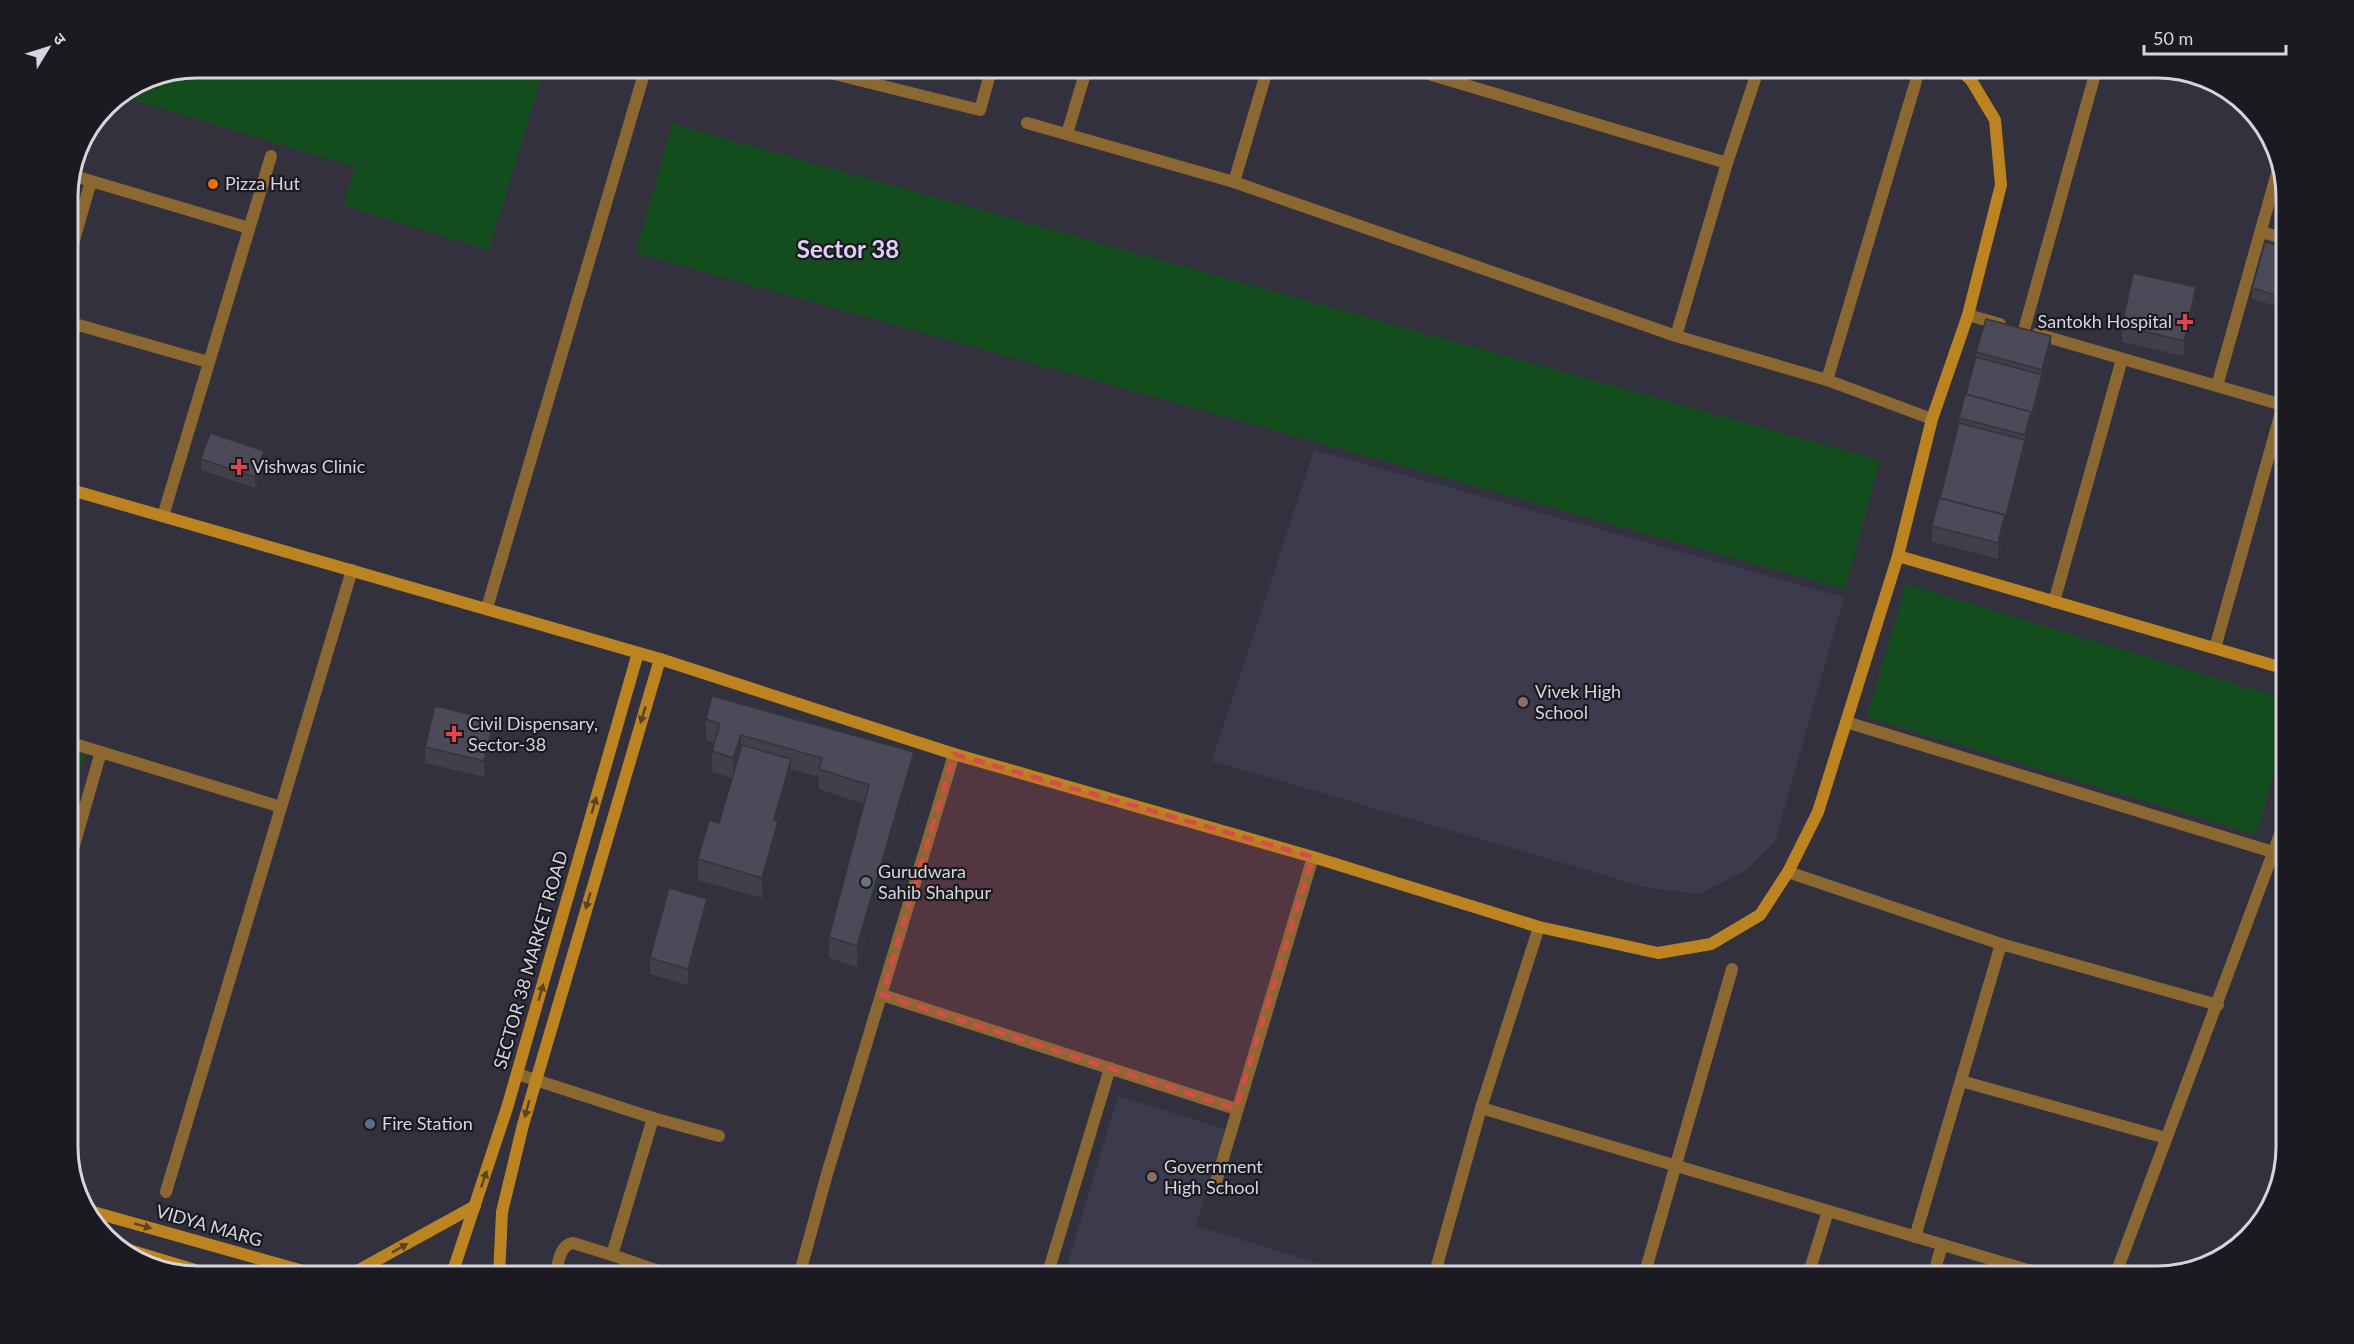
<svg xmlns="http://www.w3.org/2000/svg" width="2354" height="1344" viewBox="0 0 2354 1344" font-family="Lato,'Noto Sans Devanagari',sans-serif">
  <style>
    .built { fill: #3c3a4d }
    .green { fill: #144d1d }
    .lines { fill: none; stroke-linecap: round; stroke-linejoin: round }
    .street { stroke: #8b6832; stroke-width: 12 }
    .secondary { stroke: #bb8420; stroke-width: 12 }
    .wall { fill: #40404c }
    .shaded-wall { fill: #34343e }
    .building { fill: #4b4a58; stroke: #34343e; stroke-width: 1.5 }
    .oneway { fill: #5a4420 }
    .marked { fill: #d64b4c; fill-opacity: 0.2; stroke: #d64b4c; stroke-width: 4.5; stroke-dasharray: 12 8; stroke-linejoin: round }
    .food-dot { fill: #e8710a; stroke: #1a1a20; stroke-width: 2 }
    .health-dot { fill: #e0444e; stroke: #1a1a20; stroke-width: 2 }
    .education-dot { fill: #8d6e63; stroke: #1a1a20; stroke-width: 2 }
    .worship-dot { fill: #6b7280; stroke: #1a1a20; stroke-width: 2 }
    .service-dot { fill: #5c6f8a; stroke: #1a1a20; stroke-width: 2 }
    .labels { text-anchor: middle; stroke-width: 4.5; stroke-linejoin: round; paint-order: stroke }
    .poi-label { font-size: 18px; fill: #d6d5de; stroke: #1a1a20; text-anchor: start }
    .street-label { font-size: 18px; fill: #d6d5de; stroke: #1a1a20 }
    .district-label { font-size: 24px; font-weight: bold; fill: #e1cef8; stroke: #1a1a20 }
    .rim { fill: none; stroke: #d6d5de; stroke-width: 3 }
  </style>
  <rect width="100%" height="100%" fill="#33313e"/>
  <g class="built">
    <polygon points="1314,450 1844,597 1775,842 1746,870 1700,894 1645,887 1212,761"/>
    <polygon points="1118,1096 1225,1129 1196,1226 1361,1276 1064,1276"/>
  </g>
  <g class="green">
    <polygon points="197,67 544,67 544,68 489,250 344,206 355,167 120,96 148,77"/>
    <polygon points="672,124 1880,460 1845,589 636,253"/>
    <polygon points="1906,584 2286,699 2286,731 2256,835 1867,717"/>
    <polygon points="68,749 85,755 68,813"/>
  </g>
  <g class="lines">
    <g class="street">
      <polyline points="806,67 980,110 992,67"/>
      <polyline points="1405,67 1727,163"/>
      <polyline points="1027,123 1234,182 1676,336 1827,380 1932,419"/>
      <polyline points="1067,134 1087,67"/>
      <polyline points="71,175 249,228"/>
      <polyline points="1234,182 1268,67"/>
      <polyline points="2261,232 2286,239"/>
      <polyline points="68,261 91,181"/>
      <polyline points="1968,315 2000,324"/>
      <polyline points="68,322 208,362"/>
      <polyline points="2024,330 2097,67"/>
      <polyline points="2037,334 2286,406"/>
      <polyline points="1676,336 1727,163 1759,67"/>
      <polyline points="1827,380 1916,81"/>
      <polyline points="2217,386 2279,166"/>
      <polyline points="163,516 271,156"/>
      <polyline points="2054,602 2122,359"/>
      <polyline points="487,608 646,67"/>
      <polyline points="2215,648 2283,405"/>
      <polyline points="1846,722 2273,852"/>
      <polyline points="68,742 281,807"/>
      <polyline points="68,866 101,752"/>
      <polyline points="1788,872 2001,944 2218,1005"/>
      <polyline points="882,995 1236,1109"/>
      <polyline points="517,1074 653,1118 719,1136"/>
      <polyline points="1961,1081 2166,1138"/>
      <polyline points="1481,1108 2048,1276"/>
      <polyline points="653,1118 612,1255 673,1276"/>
      <polyline points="1216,1182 1313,857"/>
      <polyline points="166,1192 352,570"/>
      <polyline points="1915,1237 2001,944"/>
      <path d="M555,1276C558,1265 559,1245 573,1243L612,1255"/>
      <polyline points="799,1276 827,1174 954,754"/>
      <polyline points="1047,1276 1110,1068"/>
      <polyline points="1434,1276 1481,1108 1539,927"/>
      <polyline points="1644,1276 1732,969"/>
      <polyline points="1808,1276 1828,1211"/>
      <polyline points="1933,1276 1942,1245"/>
      <polyline points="2115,1276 2286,818"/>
    </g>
    <g class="secondary">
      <polyline points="68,489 660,659 954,754 1313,857 1539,927 1658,953 1711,944 1760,915 1788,872 1818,812 1898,556 1932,419 1968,315 2001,185 1995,120 1971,80 1957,67"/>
      <polyline points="1898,556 2286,669"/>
      <polyline points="86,1210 321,1276"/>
      <polyline points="119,1247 215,1276"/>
      <polyline points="452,1274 507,1108 638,653"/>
      <polyline points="348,1276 475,1206"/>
      <polyline points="445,1276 452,1274 480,1276"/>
      <polyline points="499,1276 502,1212 523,1125 660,659"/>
    </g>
  </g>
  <g class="wall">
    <polygon points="2286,189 2286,222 2277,220 2277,209"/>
    <polygon points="2286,248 2286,309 2252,299 2252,288"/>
    <polygon points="2196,303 2184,356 2122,342 2122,326"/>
    <polygon points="1976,352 2051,352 1998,559 1932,542 1932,526 1940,498 1959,423 1959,418 1976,357"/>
    <polygon points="201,459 264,461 255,488 201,470"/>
    <polygon points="706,719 914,773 857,967 829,958 829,937 864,804 819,789 819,777 791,769 791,780 778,826 778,842 762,898 698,880 698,859 719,823 732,778 712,772 712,751 715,743 706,740"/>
    <polygon points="494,736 484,777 425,763 425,747"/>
    <polygon points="707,914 688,985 650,974 650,958"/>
  </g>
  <g class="shaded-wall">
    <polygon points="2196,287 2196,303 2184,356 2184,341"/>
    <polygon points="2051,336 2051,352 1998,559 1998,543 2025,440 2025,435 2042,375 2042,370"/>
    <polygon points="264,451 264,461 255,488 255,477"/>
    <polygon points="494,720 494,736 484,777 484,761"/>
    <polygon points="741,735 741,755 733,779 733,758"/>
    <polygon points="914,752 914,773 857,967 857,946"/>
    <polygon points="791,759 791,780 778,826 778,842 762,898 762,878 774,820"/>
    <polygon points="707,899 707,914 688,985 688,969"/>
  </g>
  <g class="building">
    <polygon points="2284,183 2286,189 2286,212 2277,209"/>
    <polygon points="2265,242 2286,248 2286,298 2252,288"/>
    <polygon points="2133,273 2196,287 2184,341 2122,326"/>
    <polygon points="1986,319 2051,336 2042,370 1976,352"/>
    <polygon points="1976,357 2042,375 2031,417 2031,412 1966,394"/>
    <polygon points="1965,394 2031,412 2025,435 1959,418"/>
    <polygon points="1959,423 2025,440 2005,520 2005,515 1940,498"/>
    <polygon points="210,433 264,451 255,477 201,459"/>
    <polygon points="1939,498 2005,515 1998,543 1932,526"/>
    <polygon points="712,696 914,752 857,946 829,937 869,785 819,769 822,758 741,735 733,758 712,751 720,724 706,719"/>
    <polygon points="435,706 494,720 484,761 425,747"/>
    <polygon points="742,745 791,759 774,820 778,822 762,878 698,859 709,820 719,823"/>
    <polygon points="669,888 707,899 688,969 650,958"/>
  </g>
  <defs><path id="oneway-solid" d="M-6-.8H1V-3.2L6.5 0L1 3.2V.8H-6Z" transform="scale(1.5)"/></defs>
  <g class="oneway">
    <use href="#oneway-solid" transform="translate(643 715) rotate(107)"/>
    <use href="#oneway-solid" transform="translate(594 805) rotate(-74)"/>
    <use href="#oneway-solid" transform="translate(588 901) rotate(106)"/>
    <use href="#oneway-solid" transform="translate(541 992) rotate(-74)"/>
    <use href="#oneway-solid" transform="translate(527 1109) rotate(105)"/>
    <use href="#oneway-solid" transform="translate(484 1179) rotate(-71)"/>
    <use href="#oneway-solid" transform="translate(143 1226) rotate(16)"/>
    <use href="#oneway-solid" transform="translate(400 1248) rotate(-29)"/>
  </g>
  <path class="marked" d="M954,754L1313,857L1236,1109L882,995Z"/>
  <circle class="food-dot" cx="213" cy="184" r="6"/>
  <g class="health-dot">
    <path d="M2182 313h6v6h6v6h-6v6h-6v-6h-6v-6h6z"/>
    <path d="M236 458h6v6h6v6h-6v6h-6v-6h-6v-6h6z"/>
    <path d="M451 725h6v6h6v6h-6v6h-6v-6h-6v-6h6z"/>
  </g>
  <g class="education-dot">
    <circle cx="1523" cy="702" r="6"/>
    <circle cx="1152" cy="1177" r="6"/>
  </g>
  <circle class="worship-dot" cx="866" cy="882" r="6"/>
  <circle class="service-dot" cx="370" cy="1124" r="6"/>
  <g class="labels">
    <g class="poi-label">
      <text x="225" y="190">Pizza Hut</text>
      <text x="2172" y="328" text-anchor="end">Santokh Hospital</text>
      <text x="252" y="473">Vishwas Clinic</text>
      <text x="1535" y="698">Vivek High<tspan x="1535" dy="21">School</tspan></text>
      <text x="468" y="730">Civil Dispensary,<tspan x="468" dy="21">Sector-38</tspan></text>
      <text x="878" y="878">Gurudwara<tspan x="878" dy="21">Sahib Shahpur</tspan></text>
      <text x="382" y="1130">Fire Station</text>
      <text x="1164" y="1173">Government<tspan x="1164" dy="21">High School</tspan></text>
    </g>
    <g class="street-label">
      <text transform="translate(531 960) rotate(-74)" y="6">SECTOR 38 MARKET ROAD</text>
      <text transform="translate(209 1226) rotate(16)" y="6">VIDYA MARG</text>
    </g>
    <g class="district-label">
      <text x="848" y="258">Sector 38</text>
    </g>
  </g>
  <path d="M0 0H2354V1344H0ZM197 78H2157A119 119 0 0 1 2276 197V1147A119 119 0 0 1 2157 1266H197A119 119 0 0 1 78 1147V197A119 119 0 0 1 197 78Z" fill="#1a1a20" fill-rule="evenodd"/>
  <path class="rim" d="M197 78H2157A119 119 0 0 1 2276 197V1147A119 119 0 0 1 2157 1266H197A119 119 0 0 1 78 1147V197A119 119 0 0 1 197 78Z"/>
  <g transform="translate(48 48) rotate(52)" stroke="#1a1a20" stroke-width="4.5" paint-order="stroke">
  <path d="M0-4.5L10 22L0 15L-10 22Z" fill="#d6d5de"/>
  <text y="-9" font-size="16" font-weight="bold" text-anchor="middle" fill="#d6d5de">उ</text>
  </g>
  <path d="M2144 45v9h142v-9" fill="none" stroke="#d6d5de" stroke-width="3"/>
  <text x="2153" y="45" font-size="18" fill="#d6d5de" stroke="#1a1a20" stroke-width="4.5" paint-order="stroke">50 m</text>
</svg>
